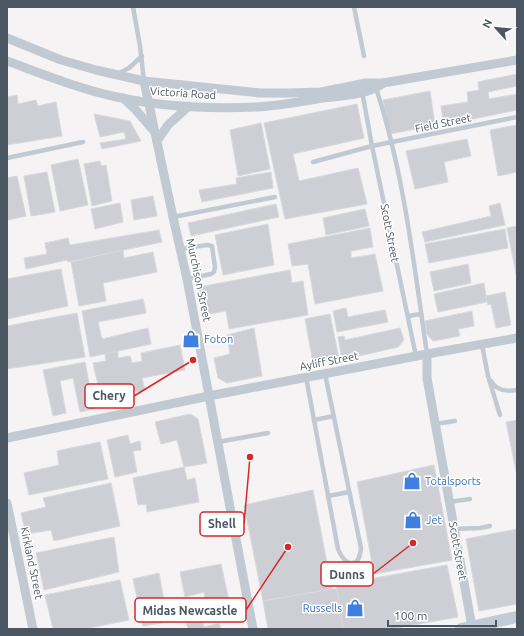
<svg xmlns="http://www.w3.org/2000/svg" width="524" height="636" viewBox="0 0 524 636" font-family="Ubuntu,sans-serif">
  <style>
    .building { fill: #cdcfd5; stroke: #d7d9de }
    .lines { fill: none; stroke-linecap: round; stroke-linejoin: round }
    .lane { stroke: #c1cad2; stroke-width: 4.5 }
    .street { stroke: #c1cad2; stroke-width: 9 }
    .secondary { stroke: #c1cbd6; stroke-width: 12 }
    .labels { text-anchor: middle; stroke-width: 3; stroke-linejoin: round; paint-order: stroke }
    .street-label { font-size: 11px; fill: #4a5661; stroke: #fff }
    .shop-label { font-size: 11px; fill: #366cbe; stroke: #fff; text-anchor: start }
    .leader { fill: none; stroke: #d62828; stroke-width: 1.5 }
    .callout-dot { fill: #d62828; stroke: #fff; stroke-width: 1.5 }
    .callout { fill: #fff; stroke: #d62828; stroke-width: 1.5 }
    .callout-label { font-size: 12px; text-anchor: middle; font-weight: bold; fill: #4a5661 }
  </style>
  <rect width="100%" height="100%" fill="#f5f3f3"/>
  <g class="building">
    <polygon points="517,74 517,86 488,92 489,99 517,94 517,110 444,125 441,106 468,102 467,92 479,90 478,82"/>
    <polygon points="430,91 435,125 390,134 383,100"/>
    <polygon points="17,95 18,104 36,100 38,106 56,102 62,136 7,145 7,97"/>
    <polygon points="357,104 364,138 293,154 299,181 358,168 367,204 285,219 264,123"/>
    <polygon points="94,114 130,121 141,141 102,149 100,143 126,139 124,132 100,137"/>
    <polygon points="261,123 270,169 238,176 230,130"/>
    <polygon points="517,125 517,172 498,176 490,130"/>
    <polygon points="467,139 471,156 444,162 448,182 415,189 406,151"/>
    <polygon points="78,159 88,205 60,211 51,165"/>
    <polygon points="100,161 101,166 106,165 112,201 92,206 84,164"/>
    <polygon points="47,172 55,212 31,216 24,176"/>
    <polygon points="271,172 273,188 202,202 199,190 237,184 236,178"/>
    <polygon points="17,176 26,216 8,220 7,213 7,178"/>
    <polygon points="153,196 157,216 134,220 131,200"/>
    <polygon points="120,203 123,222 95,229 91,209"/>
    <polygon points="500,203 505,225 425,242 422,232 491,216 489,206"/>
    <polygon points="276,204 279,217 191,236 188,223"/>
    <polygon points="365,209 369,226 326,235 323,218"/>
    <polygon points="268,224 274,265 223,275 215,235"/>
    <polygon points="517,226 517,274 516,274 507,228"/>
    <polygon points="370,228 373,247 351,251 351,258 375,254 383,291 315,304 308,264 292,266 288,244"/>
    <polygon points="505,229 508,248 429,263 425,244"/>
    <polygon points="159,230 162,242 68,262 67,260 26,269 24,258 47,254 45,243 68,238 70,245"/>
    <polygon points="123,250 124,258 153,252 157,272 103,283 106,301 79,306 71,262"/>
    <polygon points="468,264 471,283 434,291 430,272"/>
    <polygon points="61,269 68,306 7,319 7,279"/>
    <polygon points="290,270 292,283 303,281 308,315 229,329 226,311 204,315 199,287"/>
    <polygon points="484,283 487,302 438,312 434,294"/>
    <polygon points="505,292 511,325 496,328 491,304 488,305 486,296"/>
    <polygon points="143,299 146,313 98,322 102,339 148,328 151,344 90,357 82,311"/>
    <polygon points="346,308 348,317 385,310 388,322 337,332 333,311"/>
    <polygon points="472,311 474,326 458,329 460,336 433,341 427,334 425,321"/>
    <polygon points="77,313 85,357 7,369 7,326"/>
    <polygon points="330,314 339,359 313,363 305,319"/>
    <polygon points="254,328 262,376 227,383 218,378 214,358 230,354 227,335"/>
    <polygon points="400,328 404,340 398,347 342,360 338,337 344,336 345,340"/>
    <polygon points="180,345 185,370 142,378 145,390 136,392 134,386 112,390 112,397 101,398 93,363 106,361 105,354 118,351 118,358 130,356 132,363 142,361 141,353"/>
    <polygon points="85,362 94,409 80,412 73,378 60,381 66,413 53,416 43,370"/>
    <polygon points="190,414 198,419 207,463 184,467 177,440 161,444 155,422"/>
    <polygon points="517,420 517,476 506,422"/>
    <polygon points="128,435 130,444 140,441 141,450 133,451 137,472 115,477 107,440"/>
    <polygon points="100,442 108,479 29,495 24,473 59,465 57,451"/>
    <polygon points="434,465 452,560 374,574 357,482"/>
    <polygon points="184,467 187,480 195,478 199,502 147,512 146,504 138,505 133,478"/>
    <polygon points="111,483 120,526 54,541 51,530 26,534 21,513 46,507 43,498"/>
    <polygon points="313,490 332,589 263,601 244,505"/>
    <polygon points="517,529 517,604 479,611 466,539"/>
    <polygon points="114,537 119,572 44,590 36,553"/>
    <polygon points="221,564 230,605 207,610 204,592 185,597 180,572"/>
    <polygon points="447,565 458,617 391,629 343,629 336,585"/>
    <polygon points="159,573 168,622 143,626 133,579"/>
    <polygon points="120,580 129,620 85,629 53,629 45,595"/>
    <polygon points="332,589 337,589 343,629 268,629 263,601"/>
    <polygon points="202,619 204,627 219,623 221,629 188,629 186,622"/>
  </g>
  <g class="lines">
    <g class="lane">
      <polyline points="133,7 140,46 144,81"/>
      <polyline points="354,7 364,56"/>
      <polyline points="117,74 129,68 142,56"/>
      <path d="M376,88C404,173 414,265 427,354"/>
      <polyline points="362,91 372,146 416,356"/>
      <polyline points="7,158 83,142"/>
      <polyline points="313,162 372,146 517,117"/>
      <polyline points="173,217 275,197"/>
      <polyline points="180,249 207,245 212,246 215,267 214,272 211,274 187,279"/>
      <polyline points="408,316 421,314"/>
      <polyline points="482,345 488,376 500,415"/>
      <path d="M306,377L338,549C345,566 359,570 361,548L325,374"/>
      <path d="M491,381C497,391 506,392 517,390"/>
      <polyline points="314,420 334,416"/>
      <polyline points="435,424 455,421"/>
      <polyline points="218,442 268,433"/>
      <polyline points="328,496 349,492"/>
      <polyline points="449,502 470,499"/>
      <polyline points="454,529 480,528 490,526"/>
    </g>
    <g class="street">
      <polyline points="7,38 61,60 96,70 144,81 260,93 290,93 321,92 366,83 383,83 517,60"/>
      <path d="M7,61C43,74 79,89 117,97C162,107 210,109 256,107C278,106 300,102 322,98C340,96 369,95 383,83"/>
      <polyline points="144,81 173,217 187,279 253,629"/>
      <polyline points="123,98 135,109 154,131"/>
      <polyline points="157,141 168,125 189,106"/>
      <polyline points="427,354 427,378 472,627"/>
      <polyline points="7,438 209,396 427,354 517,338"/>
      <polyline points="7,503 33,629"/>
    </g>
    <polyline class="secondary" points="461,629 517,617"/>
  </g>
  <defs>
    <g id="shop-bare" transform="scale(1.38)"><path d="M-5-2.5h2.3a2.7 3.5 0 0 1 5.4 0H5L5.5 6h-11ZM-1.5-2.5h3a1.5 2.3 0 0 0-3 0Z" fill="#3f7fe0" stroke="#fff" stroke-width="2.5" paint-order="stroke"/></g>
  </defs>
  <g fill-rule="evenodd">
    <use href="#shop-bare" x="191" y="339"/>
    <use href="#shop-bare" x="412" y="481"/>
    <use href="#shop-bare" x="413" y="520"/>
    <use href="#shop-bare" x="355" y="608"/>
  </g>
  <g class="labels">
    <g class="street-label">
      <text transform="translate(183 93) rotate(4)" y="4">Victoria Road</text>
      <text transform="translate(443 123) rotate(-12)" y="4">Field Street</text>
      <text transform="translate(390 233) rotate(79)" y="4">Scott Street</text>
      <text transform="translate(199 280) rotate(78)" y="4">Murchison Street</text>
      <text transform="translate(329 361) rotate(-11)" y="4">Ayliff Street</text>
      <text transform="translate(458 551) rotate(80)" y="4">Scott Street</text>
      <text transform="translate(32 563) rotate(78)" y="4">Kirkland Street</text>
    </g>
    <g class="shop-label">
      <text x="204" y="343">Foton</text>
      <text x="425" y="485">Totalsports</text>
      <text x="426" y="524">Jet</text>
      <text x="342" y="612" text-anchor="end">Russells</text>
    </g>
  </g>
  <path class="leader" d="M193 360L134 396M250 457L244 524M413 543L373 574M288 547L246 610"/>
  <g class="callout-dot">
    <circle cx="193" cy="360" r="4"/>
    <circle cx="250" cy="457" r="4"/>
    <circle cx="413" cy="543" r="4"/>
    <circle cx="288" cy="547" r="4"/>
  </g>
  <g class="callout">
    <rect x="85" y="384" width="49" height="24" rx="4"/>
    <rect x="200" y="512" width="44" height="24" rx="4"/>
    <rect x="321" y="562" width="52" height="24" rx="4"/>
    <rect x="135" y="598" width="111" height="24" rx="4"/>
  </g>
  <g class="callout-label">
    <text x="109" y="400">Chery</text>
    <text x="222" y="528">Shell</text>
    <text x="347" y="579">Dunns</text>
    <text x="190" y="615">Midas Newcastle</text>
  </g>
  <rect width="524" height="636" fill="none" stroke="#4a5661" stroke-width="16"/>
  <g transform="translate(496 28) rotate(297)" stroke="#ffffff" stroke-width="3" paint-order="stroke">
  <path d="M0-3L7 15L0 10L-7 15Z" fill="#4a5661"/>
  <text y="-6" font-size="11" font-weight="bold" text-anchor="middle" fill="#4a5661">N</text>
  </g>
  <path d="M388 620v6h108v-6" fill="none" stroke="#4a5661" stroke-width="2"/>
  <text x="394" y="620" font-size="12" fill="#4a5661" stroke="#ffffff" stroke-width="3" paint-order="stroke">100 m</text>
</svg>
